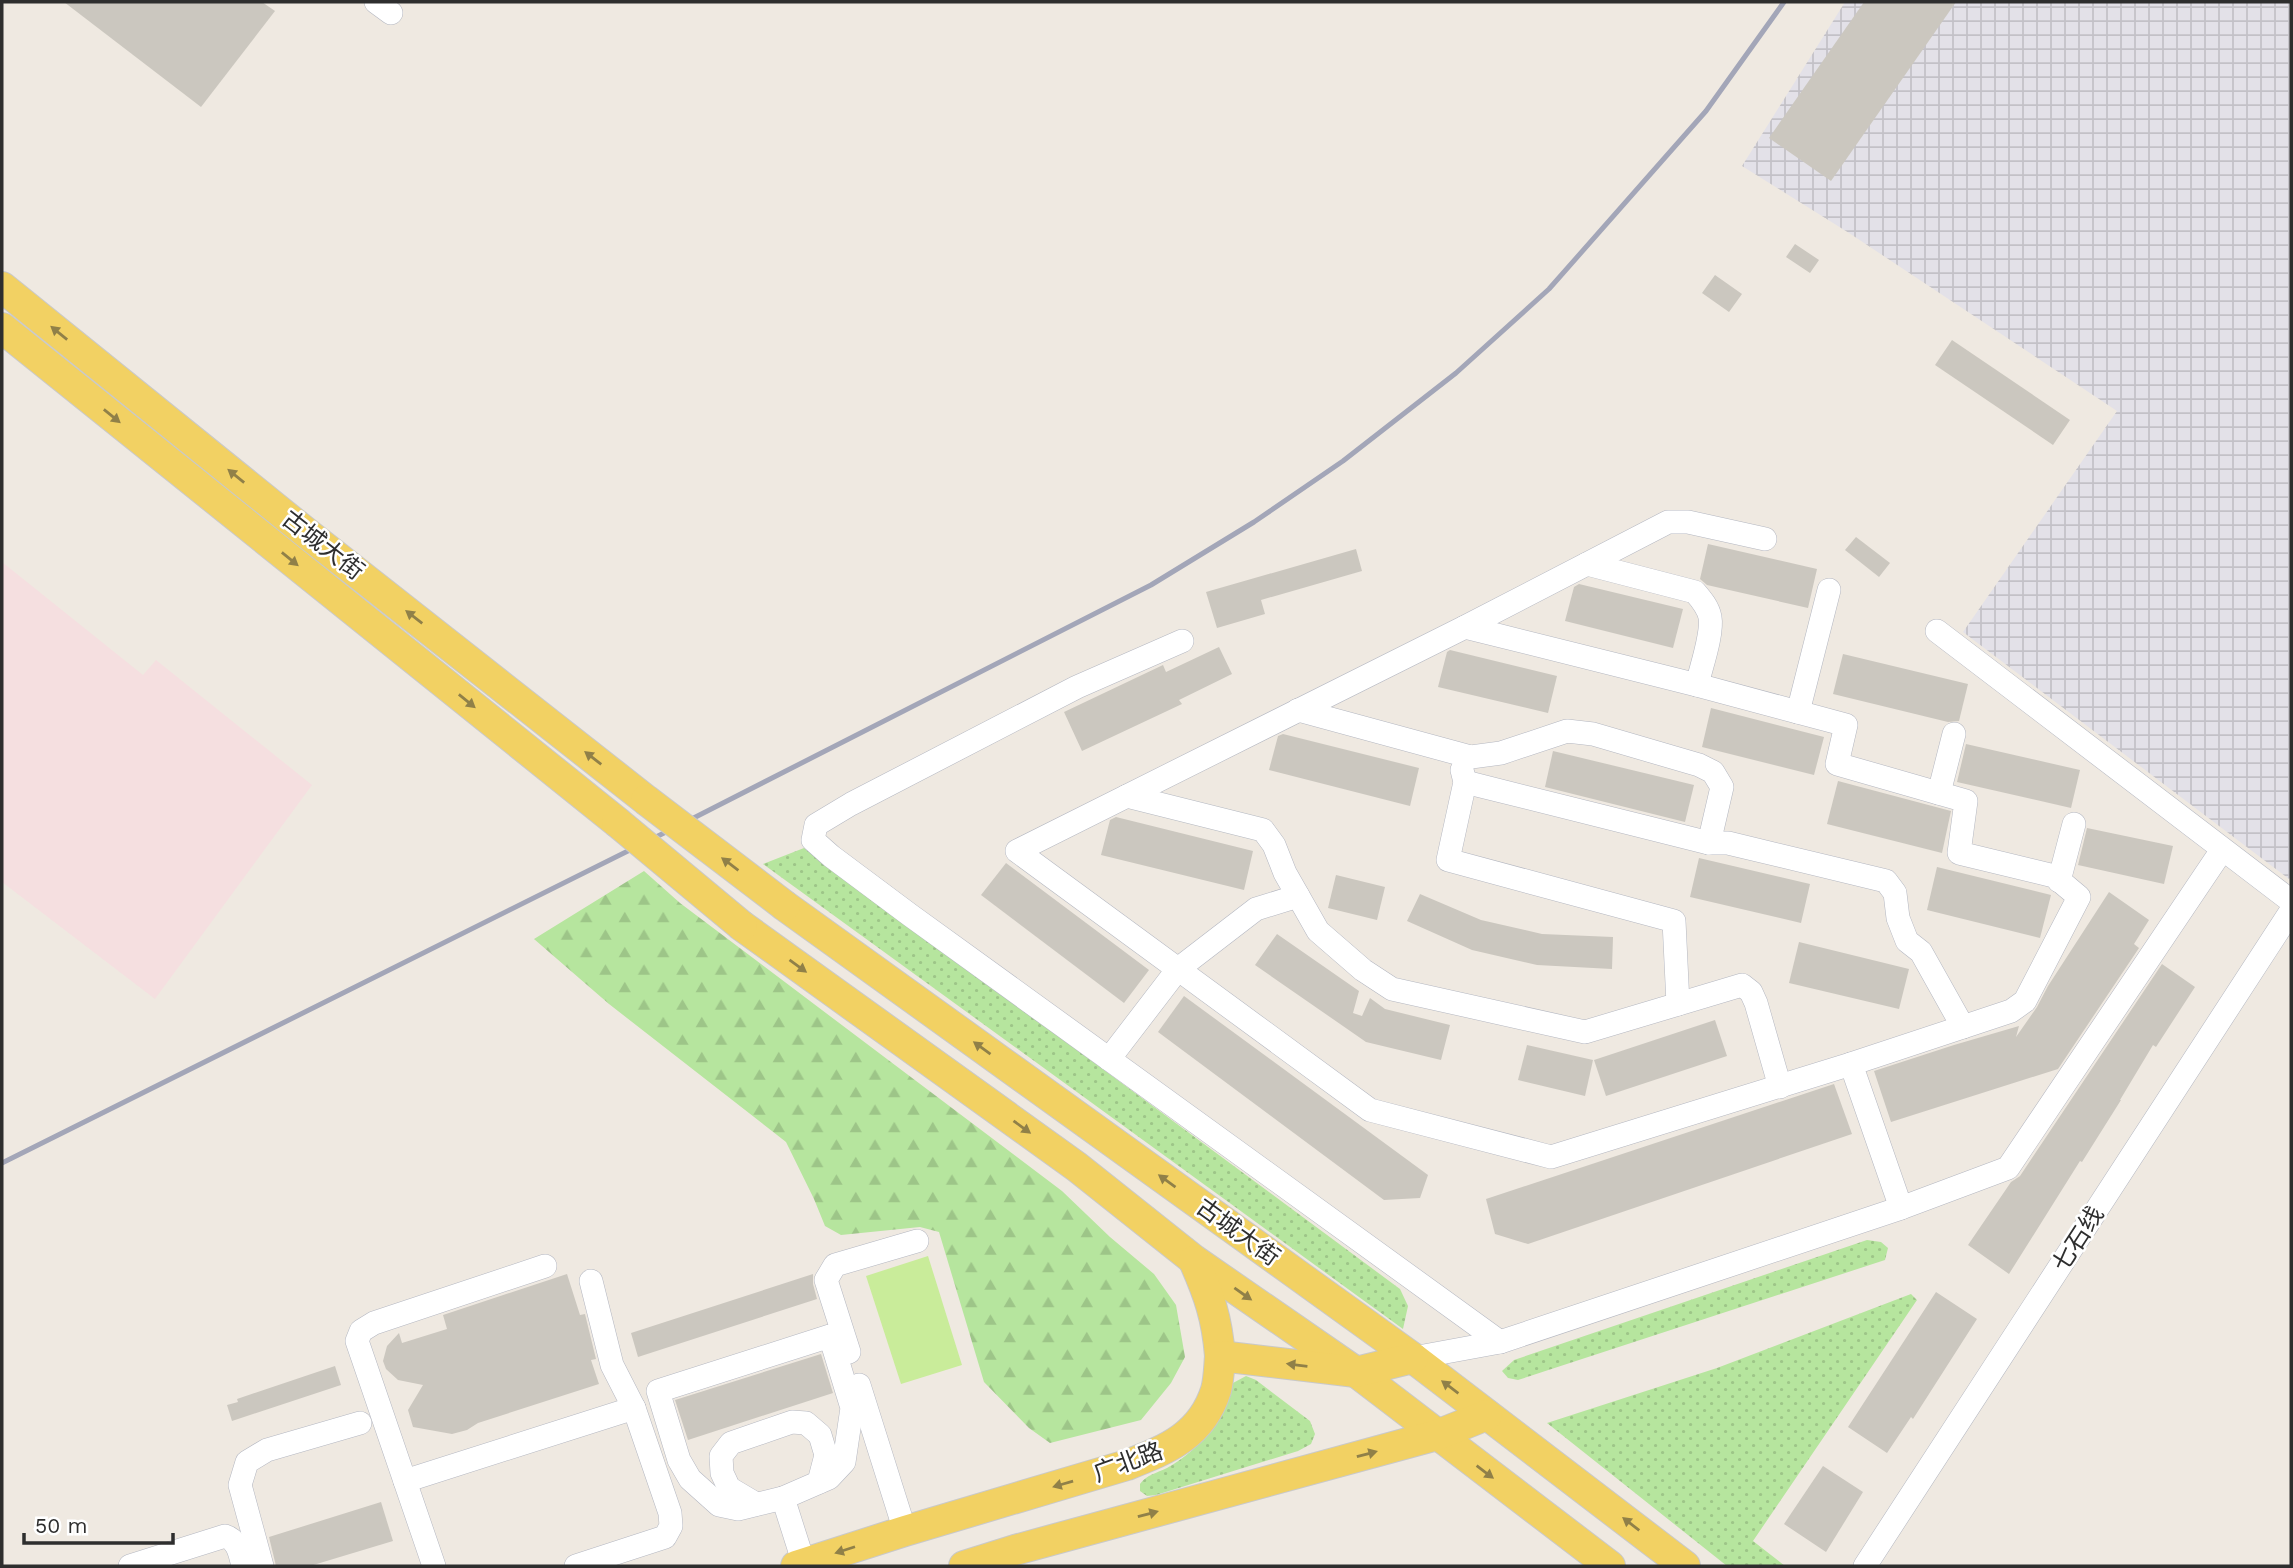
<svg xmlns="http://www.w3.org/2000/svg" width="2293" height="1568" viewBox="0 0 2293 1568" font-family="'Work Sans','Noto Sans SC',sans-serif">
  <style>
    .industrial { fill: url(#industrial-grid) }
    .medical { fill: #f5dfe0 }
    .green { fill: url(#green-dots) }
    .forest { fill: url(#forest-firs) }
    .pitch { fill: #c9ec9a }
    .building { fill: #cbc7bf }
    .lines { fill: none; stroke-linecap: round; stroke-linejoin: round }
    .minor-casing { stroke: #b4b7c1; stroke-width: 24 }
    .major-casing { stroke: #c9c9c9; stroke-width: 32 }
    .minor { stroke: #fff; stroke-width: 23 }
    .major { stroke: #f2d163; stroke-width: 30 }
    .rail { stroke: #a3a6b8; stroke-width: 5 }
    .major-bridge-casing { stroke: #c9c9c9; stroke-width: 32; stroke-linecap: butt }
    .major-bridge { stroke: #f2d163; stroke-width: 30 }
    .oneway { fill: #908048 }
    .labels { text-anchor: middle; stroke-width: 5; stroke-linejoin: round; paint-order: stroke }
    .street-label { font-size: 24px; fill: #2e2e2e; stroke: #fff }
  </style>
  <defs>
    <pattern id="industrial-grid" width="8" height="8" patternUnits="userSpaceOnUse" patternTransform="scale(1.75)"><rect width="8" height="8" fill="#e3e1e8"/><path d="M0 4h8M4 0v8" fill="none" stroke="#c3c1c7"/></pattern>
    <pattern id="green-dots" width="8" height="8" patternUnits="userSpaceOnUse" patternTransform="scale(1.75)"><rect width="8" height="8" fill="#b6e59e"/><path d="M2 2h.1M6 6h.1" fill="none" stroke="#9dc588" stroke-width="1.8" stroke-linecap="round"/></pattern>
    <pattern id="forest-firs" width="22" height="20" patternUnits="userSpaceOnUse" patternTransform="scale(1.75)"><rect width="22" height="20" fill="#b6e59e"/><path d="M5 1l3.5 6h-7zM16 11l3.5 6h-7z" fill="#9dc588"/></pattern>
  </defs>
  <rect width="100%" height="100%" fill="#efe9e1"/>
  <polygon class="industrial" points="1845,2 2291,2 2291,876 2289,879 1963,632 2117,411 1849,233 1742,166"/>
  <polygon class="medical" points="2,562 143,675 156,660 312,785 155,999 2,882"/>
  <g class="green">
    <polygon points="804,848 1400,1289 1408,1306 1403,1329 763,864"/>
    <polygon points="1867,1240 1881,1242 1888,1248 1885,1260 1518,1380 1508,1378 1502,1371 1514,1360"/>
    <polygon points="1911,1294 1917,1300 1753,1541 1785,1566 1727,1566 1547,1423 1717,1368"/>
    <path d="M1246,1376L1256,1380L1310,1421L1315,1434L1311,1444L1298,1451L1156,1495L1147,1496L1140,1491V1484C1146,1475 1157,1473 1167,1468C1202,1448 1222,1421 1233,1383Z"/>
  </g>
  <polygon class="forest" points="644,871 680,903 1062,1191 1110,1237 1154,1274 1176,1305 1185,1357 1171,1383 1141,1420 1050,1443 1029,1428 984,1382 939,1232 920,1227 841,1235 825,1226 814,1199 786,1142 609,1004 534,939"/>
  <polygon class="pitch" points="928,1256 962,1365 901,1384 866,1276"/>
  <g class="building">
    <polygon points="64,2 262,2 275,11 201,107"/>
    <polygon points="1864,2 1956,2 1831,181 1769,138"/>
    <polygon points="1795,244 1819,260 1810,273 1786,257"/>
    <polygon points="1715,275 1742,294 1729,312 1702,293"/>
    <polygon points="1952,340 2070,420 2053,445 1935,365"/>
    <polygon points="1856,537 1890,563 1879,577 1845,550"/>
    <polygon points="1708,544 1817,569 1808,608 1707,585 1700,579"/>
    <polygon points="1356,549 1362,571 1261,600 1265,614 1217,628 1206,592"/>
    <polygon points="1579,584 1683,609 1673,648 1565,621 1574,587"/>
    <polygon points="1219,647 1232,674 1179,700 1182,704 1082,751 1064,712 1163,665 1166,672"/>
    <polygon points="1450,650 1557,676 1548,713 1438,687 1447,652"/>
    <polygon points="1843,654 1968,684 1959,721 1948,722 1833,694"/>
    <polygon points="1711,708 1824,737 1814,775 1702,747"/>
    <polygon points="1283,734 1419,768 1410,806 1269,770 1278,736"/>
    <polygon points="1966,744 2080,770 2071,808 1957,782"/>
    <polygon points="1553,751 1694,785 1685,822 1545,787"/>
    <polygon points="1838,781 1951,811 1942,853 1827,824"/>
    <polygon points="1116,817 1253,851 1244,890 1101,855 1110,820"/>
    <polygon points="2087,828 2173,846 2164,884 2078,865"/>
    <polygon points="1699,858 1810,884 1801,923 1690,897"/>
    <polygon points="1006,863 1149,970 1124,1003 981,895"/>
    <polygon points="1937,867 2051,895 2040,938 1927,910"/>
    <polygon points="1336,875 1385,887 1377,920 1328,908"/>
    <polygon points="2109,892 2149,920 2134,944 2139,948 2058,1069 1891,1122 1874,1071 1954,1045 2019,1026 2016,1037 2037,1007 2048,986"/>
    <polygon points="1420,894 1481,920 1542,934 1613,937 1612,969 1537,965 1472,950 1407,921"/>
    <polygon points="1277,934 1359,991 1353,1013 1362,1016 1370,998 1385,1009 1450,1025 1441,1060 1366,1042 1255,965"/>
    <polygon points="1799,942 1909,969 1899,1009 1789,983"/>
    <polygon points="2162,964 2195,987 2156,1047 2153,1045 2120,1100 2121,1100 2082,1162 2080,1161 2009,1274 1968,1245 2011,1182 2020,1176"/>
    <polygon points="1184,996 1428,1175 1420,1198 1384,1200 1158,1032"/>
    <polygon points="1715,1020 1727,1056 1606,1096 1594,1060"/>
    <polygon points="1527,1045 1593,1060 1585,1096 1518,1080"/>
    <polygon points="1834,1084 1852,1134 1528,1244 1495,1234 1486,1199"/>
    <polygon points="567,1274 580,1315 585,1314 596,1359 591,1360 599,1384 478,1423 467,1430 452,1434 413,1427 408,1410 423,1385 398,1380 386,1369 383,1361 387,1346 399,1333 402,1343 447,1329 443,1315"/>
    <polygon points="813,1274 813,1284 817,1299 638,1357 631,1333"/>
    <polygon points="1936,1292 1977,1319 1913,1419 1911,1417 1887,1453 1848,1427"/>
    <polygon points="821,1354 833,1393 688,1440 675,1400"/>
    <polygon points="335,1366 341,1385 232,1421 227,1405 238,1402 237,1399"/>
    <polygon points="1823,1466 1863,1492 1826,1552 1784,1524"/>
    <polygon points="381,1502 393,1541 310,1566 276,1566 269,1537"/>
  </g>
  <g class="lines">
    <g class="minor-casing">
      <g id="minor">
        <polyline points="376,2 391,13"/>
        <polyline points="1765,539 1688,522 1668,522 1465,627 1017,851 1370,1110 1551,1157 1851,1064"/>
        <path d="M1587,564L1695,592C1701,599 1708,607 1710,617C1713,634 1701,667 1697,685"/>
        <polyline points="1465,627 1697,685 1846,725 1837,764 1966,801 1959,853 2054,876 2079,897 2025,1001 2011,1011 1851,1064 1901,1208"/>
        <polyline points="1937,631 2291,901"/>
        <polyline points="1182,641 1077,687 851,804 816,825 813,840 831,856 910,915 1500,1342"/>
        <polyline points="1298,710 1471,757 1501,753 1567,731 1593,734 1699,765 1713,772 1722,787 1709,843"/>
        <polyline points="1798,712 1829,590"/>
        <polyline points="1462,770 1465,782 1448,860 1674,921 1678,1004"/>
        <polyline points="1465,782 1709,843 1728,843 1886,881 1895,893 1898,918 1907,941 1921,952 1963,1027"/>
        <polyline points="1939,793 1954,734"/>
        <polyline points="1127,796 1263,830 1274,845 1285,873 1318,931 1363,970 1392,989 1585,1032 1742,985 1751,992 1756,1003 1780,1087"/>
        <polyline points="2059,881 2074,824"/>
        <polyline points="1109,1059 1178,969 1256,909 1298,896"/>
        <polygon points="830,1336 852,1408 844,1462 829,1478 783,1498 738,1509 719,1505 690,1479 679,1460 658,1391"/>
        <polyline points="849,1352 826,1280 835,1265 917,1241"/>
        <polyline points="1413,1358 1500,1342 1901,1208 2008,1168 2222,850"/>
        <polyline points="859,1385 905,1531"/>
        <polyline points="405,1481 634,1408"/>
        <polyline points="783,1498 804,1564"/>
        <polyline points="756,1504 729,1488 722,1473 721,1456 731,1443 792,1422 806,1423 820,1435 826,1455 819,1482"/>
        <path d="M130,1566L225,1536C238,1540 240,1554 243,1566"/>
        <polyline points="262,1566 240,1485 247,1462 267,1450 360,1423"/>
        <polyline points="434,1566 357,1341 361,1331 374,1323 545,1266"/>
        <polyline points="576,1566 665,1537 671,1526 670,1513 634,1408 612,1365 591,1281"/>
        <polyline points="1865,1566 2291,911"/>
      </g>
    </g>
    <g class="major-casing">
      <g id="major">
        <polyline points="2,287 309,535 646,800"/>
        <polyline points="2,328 617,822"/>
        <polyline points="785,906 1413,1358 1685,1566"/>
        <polyline points="742,926 1077,1167 1194,1260 1356,1372 1610,1566"/>
        <path d="M1194,1261C1209,1295 1217,1318 1220,1356"/>
        <path d="M796,1566L905,1531L1127,1465C1168,1449 1202,1435 1216,1390C1219,1379 1219,1367 1220,1356L1356,1372L1413,1358"/>
        <polyline points="964,1566 1015,1550 1437,1435 1487,1415"/>
      </g>
    </g>
    <use href="#minor" class="minor"/>
    <use href="#major" class="major"/>
    <polyline class="rail" points="2,1163 672,829 1151,585 1254,522 1343,461 1456,373 1549,289 1706,111 1784,2"/>
    <g class="major-bridge-casing">
      <g id="major-bridge">
        <polyline points="646,800 785,906"/>
        <polyline points="617,822 742,926"/>
      </g>
    </g>
    <use href="#major-bridge" class="major-bridge"/>
  </g>
  <defs><path id="oneway-solid" d="M-6-.8H1V-3.2L6.5 0L1 3.2V.8H-6Z" transform="scale(1.75)"/></defs>
  <g class="oneway">
    <use href="#oneway-solid" transform="translate(59 333) rotate(-141)"/>
    <use href="#oneway-solid" transform="translate(112 416) rotate(39)"/>
    <use href="#oneway-solid" transform="translate(236 476) rotate(-141)"/>
    <use href="#oneway-solid" transform="translate(290 559) rotate(39)"/>
    <use href="#oneway-solid" transform="translate(414 617) rotate(-142)"/>
    <use href="#oneway-solid" transform="translate(467 701) rotate(39)"/>
    <use href="#oneway-solid" transform="translate(593 758) rotate(-142)"/>
    <use href="#oneway-solid" transform="translate(730 864) rotate(-143)"/>
    <use href="#oneway-solid" transform="translate(798 966) rotate(36)"/>
    <use href="#oneway-solid" transform="translate(982 1048) rotate(-144)"/>
    <use href="#oneway-solid" transform="translate(1022 1127) rotate(36)"/>
    <use href="#oneway-solid" transform="translate(1167 1181) rotate(-144)"/>
    <use href="#oneway-solid" transform="translate(1243 1294) rotate(35)"/>
    <use href="#oneway-solid" transform="translate(1297 1365) rotate(-173)"/>
    <use href="#oneway-solid" transform="translate(1450 1387) rotate(-143)"/>
    <use href="#oneway-solid" transform="translate(1367 1454) rotate(-15)"/>
    <use href="#oneway-solid" transform="translate(1485 1472) rotate(37)"/>
    <use href="#oneway-solid" transform="translate(1063 1484) rotate(164)"/>
    <use href="#oneway-solid" transform="translate(1148 1514) rotate(-15)"/>
    <use href="#oneway-solid" transform="translate(1631 1524) rotate(-142)"/>
    <use href="#oneway-solid" transform="translate(845 1550) rotate(162)"/>
  </g>
  <g class="labels">
    <g class="street-label">
      <text transform="translate(323 545) rotate(38)" y="8">古城大街</text>
      <text transform="translate(1238 1232) rotate(36)" y="8">古城大街</text>
      <text transform="translate(2078 1239) rotate(-57)" y="8">七石线</text>
      <text transform="translate(1128 1462) rotate(-20)" y="8">广北路</text>
    </g>
  </g>
  <rect width="2293" height="1568" fill="none" stroke="#2e2e2e" stroke-width="7"/>
  <path d="M24 1533v10h149v-10" fill="none" stroke="#2e2e2e" stroke-width="3.5"/>
  <text x="35" y="1533" font-size="21" fill="#2e2e2e" stroke="#ffffff" stroke-width="5" paint-order="stroke">50 m</text>
</svg>
